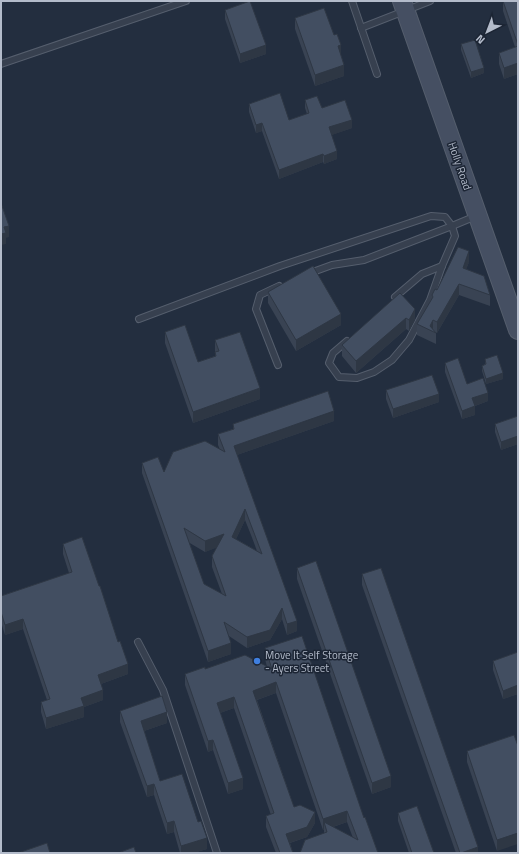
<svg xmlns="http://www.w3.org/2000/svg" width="519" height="854" viewBox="0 0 519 854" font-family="'Titillium Web',sans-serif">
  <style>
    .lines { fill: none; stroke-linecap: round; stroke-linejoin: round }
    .service-casing { stroke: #555e6d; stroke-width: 8 }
    .secondary-casing { stroke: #555e6d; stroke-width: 20 }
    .service { stroke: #37404f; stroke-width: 6 }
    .secondary { stroke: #454f62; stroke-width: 18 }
    .wall { fill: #394353; fill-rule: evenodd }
    .shaded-wall { fill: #2e3744 }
    .building { fill: #424e61; stroke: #2e3744; fill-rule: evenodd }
    .shop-dot { fill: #3f7fe0; stroke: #1c2534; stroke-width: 1.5 }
    .labels { text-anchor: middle; stroke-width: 3; stroke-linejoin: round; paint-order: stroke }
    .street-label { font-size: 11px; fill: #b3bbca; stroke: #1c2534 }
    .poi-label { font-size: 11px; fill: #b3bbca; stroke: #1c2534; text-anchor: start }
  </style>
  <rect width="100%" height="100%" fill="#232e3f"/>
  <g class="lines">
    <g class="service-casing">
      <g id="service">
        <polyline points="352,1 377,74"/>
        <polyline points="361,28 430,1"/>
        <polyline points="1,64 186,1"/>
        <polyline points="310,273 332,265 364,260 452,226 476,216"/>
        <polyline points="395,297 422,274 442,266"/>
        <polyline points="139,319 280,266 431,216 445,217 452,226 455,236 442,266 430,300 409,340 392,360 374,372 357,378 339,377 329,363 333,353 347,341"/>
        <polyline points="278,365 256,309 260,295 279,286"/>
        <polyline points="138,642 163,690 217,853"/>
      </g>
    </g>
    <g class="secondary-casing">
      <polyline id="secondary" points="402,1 518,330"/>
    </g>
    <use href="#service" class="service"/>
    <use href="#secondary" class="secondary"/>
  </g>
  <g class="wall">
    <polygon points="503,1 518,1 518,74 504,79 499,64 499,53 515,47 503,11"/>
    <polygon points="225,10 266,54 240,63 225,19"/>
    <polygon points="295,18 341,56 344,76 315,86 295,29"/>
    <polygon points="461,44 484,73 471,78 461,50"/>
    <polygon points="305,100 322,108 352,128 331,135 337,159 324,164 323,162 279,179 262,131 256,133 249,112 249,104 289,120 307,114 305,108"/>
    <polygon points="469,262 466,269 490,295 490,306 459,295 437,333 435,332 436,333 436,344 417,335 417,324 432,299 432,295"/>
    <polygon points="268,292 341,325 296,351 268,303"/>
    <polygon points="400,293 415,320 409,331 406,329 356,373 342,356 342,345"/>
    <polygon points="165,332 198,362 215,356 215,340 260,399 193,423 165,343"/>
    <polygon points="485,359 503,379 486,384 482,371 482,366 485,364"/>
    <polygon points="445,363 467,384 488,401 475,406 475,415 462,419 445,372"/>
    <polygon points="386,390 439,402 393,418 386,399"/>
    <polygon points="518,416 518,444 501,450 495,432 495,424"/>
    <path d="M334,421L237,455L297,631L287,635L282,619L270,640L247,648L229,636L231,654L208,662L142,473V463L164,472L220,450L218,445V434L233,429V424ZM245,520L251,535L257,551L236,539ZM188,542L205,552L217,547L212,556V567L222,594L204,584Z"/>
    <polygon points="63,544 128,674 101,684 103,700 84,707 84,717 46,729 41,712 41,702 47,700 23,629 5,635 1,622 1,596 69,573 63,554"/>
    <polygon points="297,568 391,787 372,794 297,579"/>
    <polygon points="362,574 478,853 456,853 362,585"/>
    <path d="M265,648L364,818L378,853L324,833V830H323L276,693L257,700L294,807L315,823L307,837L290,843L293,853H276L266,827V816L271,815L234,708L220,713L243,789L228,794L213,750L208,752L185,685V674L205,669L267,667L265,659ZM347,822L353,838L333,827Z"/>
    <polygon points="518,652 518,694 503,699 493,670 493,661"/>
    <polygon points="120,711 167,723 144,731 160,781 207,849 193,853 180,853 174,832 167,834 154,795 147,797 120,722"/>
    <polygon points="518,746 497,851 467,762 467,751"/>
    <polygon points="398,813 434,853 409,853 398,821"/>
  </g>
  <g class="shaded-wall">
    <polygon points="266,45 266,54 240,63 240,54"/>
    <polygon points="341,45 341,56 338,46"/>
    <polygon points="518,63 518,74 504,79 504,68"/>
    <polygon points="344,65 344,76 315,86 315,75"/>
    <polygon points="484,68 484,73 471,78 471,72"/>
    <polygon points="352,120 352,128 329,136 329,127"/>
    <polygon points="262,123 262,131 256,133 256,125"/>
    <polygon points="337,151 337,159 324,164 324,156"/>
    <polygon points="323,154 323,162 279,179 279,170"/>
    <polygon points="9,226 9,237 6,238 6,244 1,245 1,234 4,227"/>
    <polygon points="469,251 469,262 463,279 463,268"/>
    <polygon points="459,284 459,295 437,333 437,322"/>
    <polygon points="415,309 415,320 409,331 409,320"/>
    <polygon points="341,314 341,325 296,351 296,340"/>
    <polygon points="406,318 406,329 356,373 356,361"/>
    <polygon points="433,320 433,331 430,326"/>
    <polygon points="503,373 503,379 486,384 486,379"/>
    <polygon points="260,388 260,399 193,423 193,412"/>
    <polygon points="488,393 488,401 472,407 472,398"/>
    <polygon points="439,394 439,402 393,418 393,409"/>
    <polygon points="475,406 475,415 462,419 462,411"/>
    <polygon points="334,411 334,421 234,456 234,446"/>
    <polygon points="518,436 518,444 501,450 501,442"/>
    <polygon points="245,509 245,520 232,548 232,537"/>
    <polygon points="224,534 224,545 205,552 205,541"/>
    <polygon points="282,608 282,619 270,640 247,648 247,637"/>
    <polygon points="23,619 23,629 5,635 5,625"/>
    <polygon points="297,621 297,631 287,635 287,624"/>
    <polygon points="231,643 231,654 208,662 208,651"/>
    <polygon points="128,664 128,674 98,685 98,675"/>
    <polygon points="276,682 276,693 253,701 253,691"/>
    <polygon points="518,685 518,694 503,699 503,691"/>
    <polygon points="103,690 103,700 84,707 84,717 46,729 46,718 81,698"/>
    <polygon points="234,697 234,708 217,714 217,703"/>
    <polygon points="167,712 167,723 141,732 141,721"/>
    <polygon points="213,740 213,750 208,752 208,741"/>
    <polygon points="391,776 391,787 372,794 372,783"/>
    <polygon points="243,778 243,789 228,794 228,783"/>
    <polygon points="154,784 154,795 147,797 147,786"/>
    <polygon points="347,811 347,822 326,829 324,822 324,830 323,830 323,819"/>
    <polygon points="315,812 315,823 307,837 286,844 286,834"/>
    <polygon points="174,821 174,832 167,834 167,823"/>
    <polygon points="518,833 518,844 497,851 497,840"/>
    <polygon points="207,838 207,849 193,853 181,853 181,846"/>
    <polygon points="478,847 478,853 461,853"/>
  </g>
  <g class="building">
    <polygon points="250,1 266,45 240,54 225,10"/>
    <polygon points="503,1 518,1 518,45"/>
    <polygon points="324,8 334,35 337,34 341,45 338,46 344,65 315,75 295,18"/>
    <polygon points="475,40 484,68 471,72 461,44"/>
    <polygon points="518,46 518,63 504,68 499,53"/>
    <polygon points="280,93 289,120 309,113 305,100 317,96 322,108 345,100 352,120 329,127 337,151 324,156 323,154 279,170 262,123 256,125 249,104"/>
    <polygon points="1,203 9,226 4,227 6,233 1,234"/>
    <polygon points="458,247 469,251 463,268 484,276 490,295 459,284 437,322 433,320 430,326 436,333 417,324 433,297 432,295 435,289 437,290"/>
    <polygon points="313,266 341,314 296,340 268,292"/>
    <polygon points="400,293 415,309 409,320 406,318 356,361 342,345"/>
    <polygon points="185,325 198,362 216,356 215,352 219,351 215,340 240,332 260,388 193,412 165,332"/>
    <polygon points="497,355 503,373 486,379 482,366 486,364 485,359"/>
    <polygon points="458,358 467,384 483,378 488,393 472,398 475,406 462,411 445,363"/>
    <polygon points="432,375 439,394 393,409 386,390"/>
    <path d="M328,391L334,411L234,446L297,621L287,624L282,608L270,630L247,637L224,622L231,643L208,651L142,463L158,457L164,472L173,452L205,441L225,452L218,434L234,429L233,424ZM245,509L251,525L262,554L232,537ZM184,528L205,541L224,534L212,556L226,596L204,584Z"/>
    <polygon points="518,416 518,436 501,442 495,424"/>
    <polygon points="82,537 99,586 100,586 118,642 120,641 128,664 98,675 103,690 81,698 84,706 46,718 41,702 50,699 23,619 5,625 1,612 1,596 72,572 63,544"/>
    <polygon points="316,561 391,776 372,783 297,568"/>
    <polygon points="381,568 478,847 461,853 460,853 362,574"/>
    <polygon points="302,636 364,818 365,817 378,853 300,853 305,840 327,832 324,822 358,840 347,811 323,819 276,682 253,691 294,807 300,805 315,812 307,827 286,834 293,853 280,853 266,816 274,813 234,697 217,703 243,778 228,783 213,740 208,741 185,674 205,667 205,669 245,655 272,669 265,648"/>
    <polygon points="518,652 518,685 503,691 493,661"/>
    <polygon points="162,696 167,712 141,721 160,781 182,774 198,822 201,821 207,838 181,846 174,821 167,823 154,784 147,786 120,711"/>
    <polygon points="514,735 518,746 518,833 497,840 467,751"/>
    <polygon points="417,806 434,853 412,853 398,813"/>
    <polygon points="47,843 50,853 18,853"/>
    <polygon points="134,847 136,853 118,853"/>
  </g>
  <circle class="shop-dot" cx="257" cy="661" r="4"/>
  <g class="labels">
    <g class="street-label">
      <text transform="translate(460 166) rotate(71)" y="4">Holly Road</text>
    </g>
    <g class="poi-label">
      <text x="265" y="659">Move It Self Storage<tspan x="265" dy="13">- Ayers Street</tspan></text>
    </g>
  </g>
  <rect width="519" height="854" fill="none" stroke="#b3bbca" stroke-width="4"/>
  <g transform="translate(487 32) rotate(222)" stroke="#1c2534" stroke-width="3" paint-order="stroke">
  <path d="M0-3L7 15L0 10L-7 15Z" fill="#b3bbca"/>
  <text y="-6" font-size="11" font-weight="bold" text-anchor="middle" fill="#b3bbca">N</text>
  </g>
</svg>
